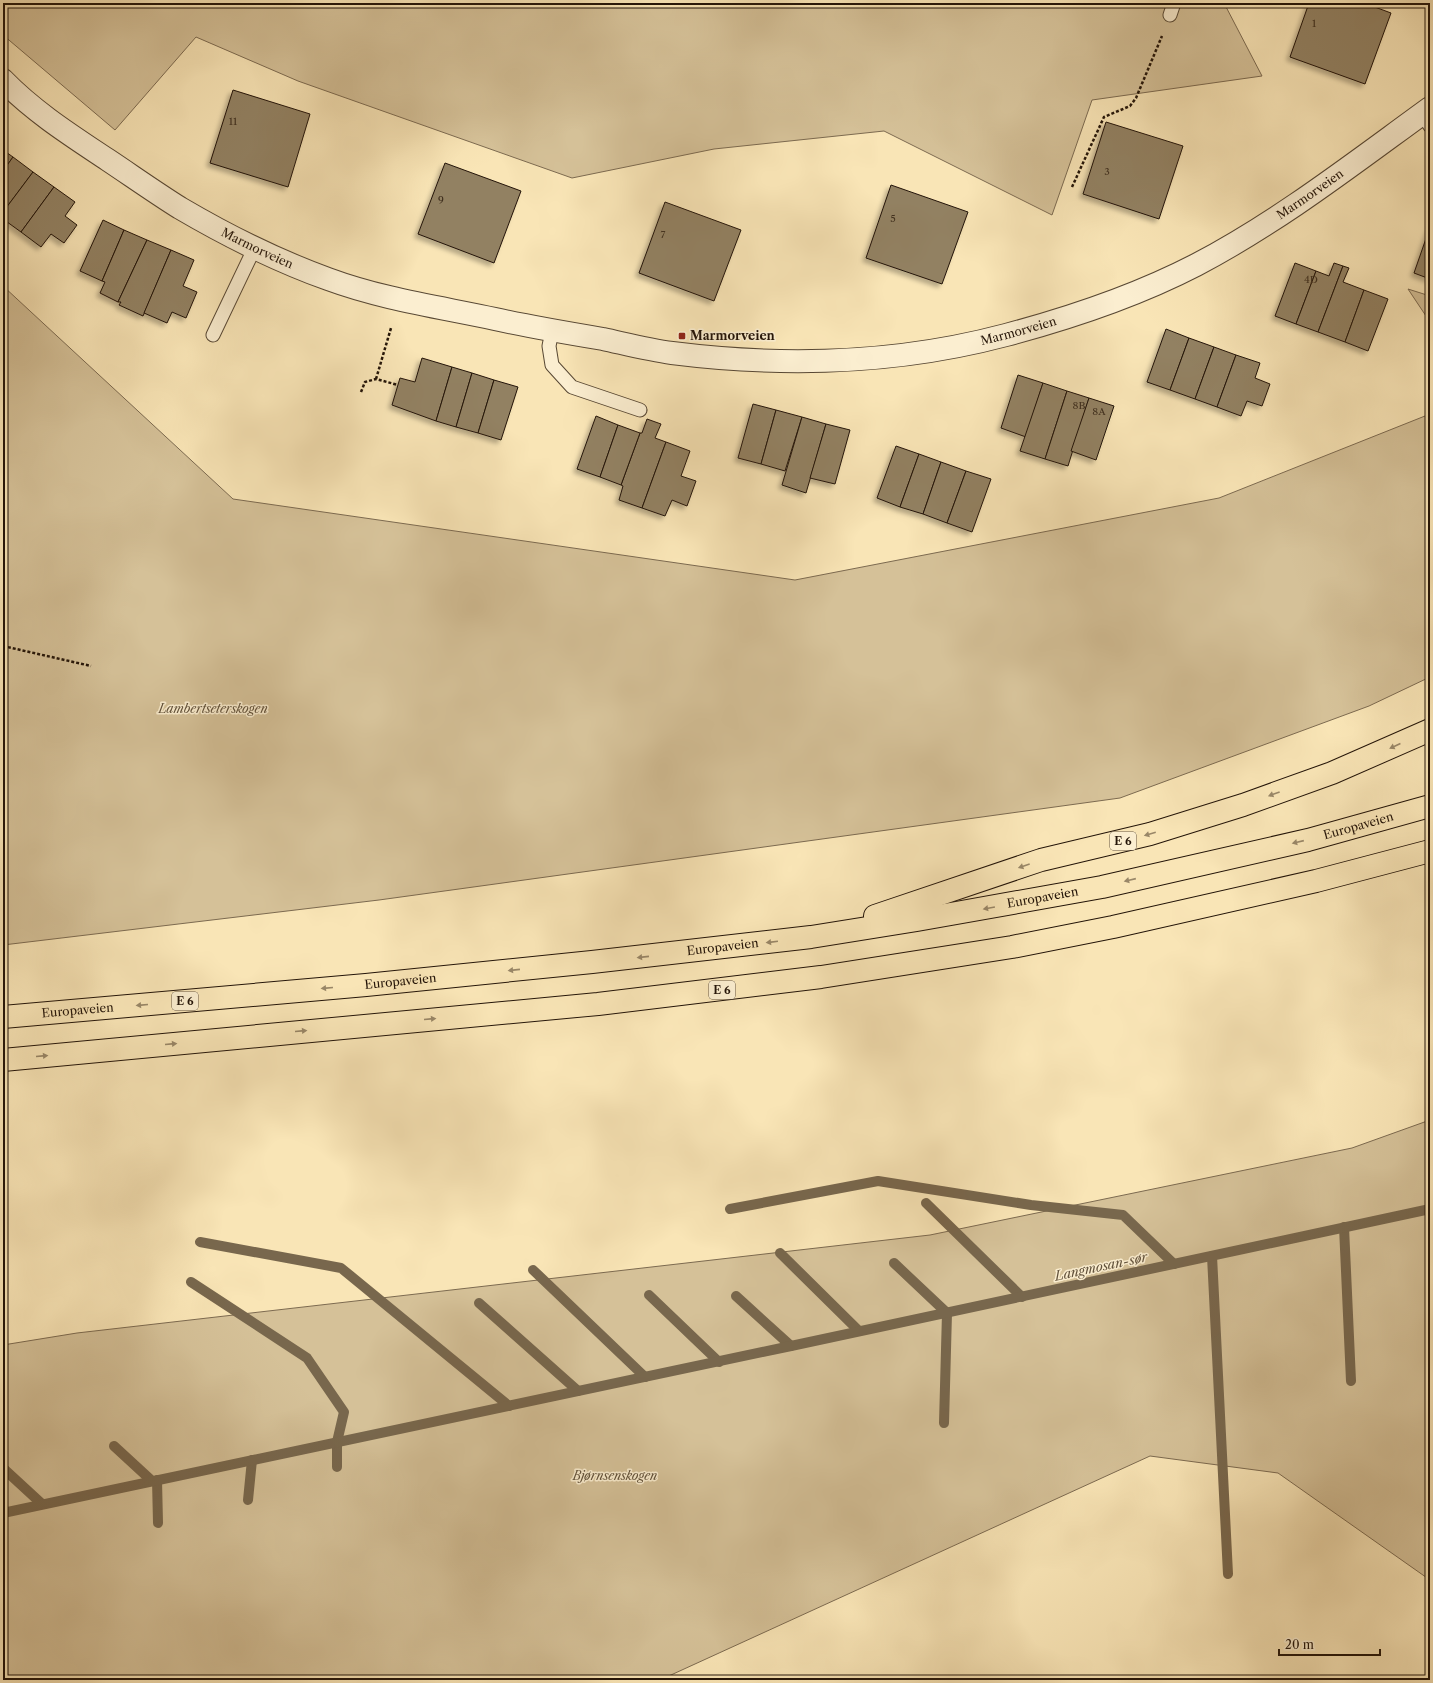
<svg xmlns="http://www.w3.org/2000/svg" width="1433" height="1683" viewBox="0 0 1433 1683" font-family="'Libre Caslon Text',serif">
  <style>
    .green { fill: #d5c198; stroke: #7c6a50 }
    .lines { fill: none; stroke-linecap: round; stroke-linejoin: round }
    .stream { stroke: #78674d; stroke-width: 10 }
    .building { fill: #928162; stroke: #231408; filter: url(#shadow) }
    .service-casing { stroke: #584834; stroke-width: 15 }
    .minor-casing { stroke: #584834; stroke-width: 24 }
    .trunk-casing { stroke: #231408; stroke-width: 24 }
    .path { stroke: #231408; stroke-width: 2.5; stroke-dasharray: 3 2; stroke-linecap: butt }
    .service { stroke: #fbeed0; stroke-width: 13 }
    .minor { stroke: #fbeed0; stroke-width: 22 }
    .trunk { stroke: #f9e5b6; stroke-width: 22 }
    .oneway { fill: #998768 }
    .poi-dot { fill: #8f2418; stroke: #fbeed0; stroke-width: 1.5 }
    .labels { text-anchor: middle; stroke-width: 3; stroke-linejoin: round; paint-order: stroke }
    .number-label { font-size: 10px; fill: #3f2f1e }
    .shield { fill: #fbeed0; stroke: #645544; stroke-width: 1 }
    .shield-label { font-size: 11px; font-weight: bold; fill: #231408 }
    .street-label { font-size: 12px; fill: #231408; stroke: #fbeed0 }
    .poi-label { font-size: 12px; font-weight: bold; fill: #231408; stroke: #fbeed0; text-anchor: start }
    .park-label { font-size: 12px; font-style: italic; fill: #61513a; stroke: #fbeed0 }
    .water-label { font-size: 13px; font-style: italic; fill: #62523c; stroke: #fbeed0 }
  </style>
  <defs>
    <filter id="shadow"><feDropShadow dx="-3.5" dy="3.5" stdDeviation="2" flood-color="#0004"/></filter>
  </defs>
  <rect width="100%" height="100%" fill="#f9e5b6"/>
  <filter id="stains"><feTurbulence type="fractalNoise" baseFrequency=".005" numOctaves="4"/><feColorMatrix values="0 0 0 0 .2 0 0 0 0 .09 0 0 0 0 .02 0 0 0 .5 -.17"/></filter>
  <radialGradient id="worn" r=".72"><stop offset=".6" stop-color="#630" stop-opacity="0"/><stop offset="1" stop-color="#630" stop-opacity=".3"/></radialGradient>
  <g class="green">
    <polygon points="3,3 1224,3 1262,76 1092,100 1052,215 884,131 714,149 572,178 298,81 196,37 115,130 3,35"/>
    <polygon points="3,286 233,499 795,580 1219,498 1430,414 1430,677 1369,706 1120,798 379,900 3,945"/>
    <polygon points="1408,289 1430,296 1430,322"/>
    <polygon points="1430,1120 1430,1580 1278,1473 1150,1456 660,1680 3,1680 3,1345 77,1333 930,1235 1352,1148"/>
  </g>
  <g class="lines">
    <g class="stream">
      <polyline points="926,1203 1022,1297"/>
      <polyline points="730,1209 878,1181 1031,1205 1123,1215 1174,1264"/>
      <polyline points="1344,1227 1351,1381"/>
      <polyline points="200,1242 341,1268 509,1406"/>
      <polyline points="780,1253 859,1331"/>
      <polyline points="1212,1256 1228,1574"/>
      <polyline points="894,1263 947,1313 944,1423"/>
      <polyline points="533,1270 645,1377"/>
      <polyline points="191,1282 307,1358 344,1412 337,1442 337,1467"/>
      <polyline points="649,1295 719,1362"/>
      <polyline points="736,1296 791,1346"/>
      <polyline points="479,1303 578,1391"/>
      <polyline points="114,1446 152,1481"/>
      <polyline points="4,1469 42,1504"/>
      <polyline points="157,1480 158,1523"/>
      <polyline points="248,1500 252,1460"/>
      <polyline points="3,1513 791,1346 1430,1209"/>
    </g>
  </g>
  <g class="building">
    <polygon points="1309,3 1364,3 1391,13 1365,84 1290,57"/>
    <polygon points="233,90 310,114 288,187 210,163"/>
    <polygon points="1106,122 1183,146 1159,219 1083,194"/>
    <polygon points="3,150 13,157 3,171"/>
    <polygon points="13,157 33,172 3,212 3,171"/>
    <polygon points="445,163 521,191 494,263 418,234"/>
    <polygon points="33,172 54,187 21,232 3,219 3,212"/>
    <polygon points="891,185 968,212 942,284 866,258"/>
    <polygon points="54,187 75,202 65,216 77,225 64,243 51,234 41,247 21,232"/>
    <polygon points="665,202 741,230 714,301 639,273"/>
    <polygon points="103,220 124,230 102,281 80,271"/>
    <polygon points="1430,227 1430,279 1414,273"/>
    <polygon points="124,230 147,240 118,302 100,293 105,282 102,281"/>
    <polygon points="147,240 171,250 143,316 119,305 121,302 118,302"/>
    <polygon points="171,250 194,260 183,286 197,292 186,318 172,312 167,323 144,313"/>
    <polygon points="1295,263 1316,271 1296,324 1275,316"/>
    <polygon points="1334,263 1343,266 1318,332 1296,324 1316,271 1329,276"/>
    <polygon points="1343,266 1349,268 1343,282 1364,290 1345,342 1318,332"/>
    <polygon points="1364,290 1388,299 1368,351 1345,342"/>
    <polygon points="1166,329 1189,338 1170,390 1147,382"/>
    <polygon points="1189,338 1214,347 1195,399 1170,390"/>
    <polygon points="1214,347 1236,355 1217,407 1195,399"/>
    <polygon points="1236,355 1260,363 1255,378 1270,384 1262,406 1247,401 1241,416 1217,407"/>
    <polygon points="422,358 452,367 436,421 392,405 400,378 415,382"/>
    <polygon points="452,367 472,373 456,427 436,421"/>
    <polygon points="472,373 494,380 478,433 456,427"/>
    <polygon points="1018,375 1043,383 1026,437 1001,428"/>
    <polygon points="494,380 518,387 501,440 478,433"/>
    <polygon points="1043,383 1067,391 1045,459 1020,451"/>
    <polygon points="1067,391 1089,398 1068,466 1045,459"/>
    <polygon points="1089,398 1114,406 1096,460 1071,451"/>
    <polygon points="753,404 776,410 761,464 738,458"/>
    <polygon points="776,410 802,417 785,471 761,464"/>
    <polygon points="596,416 618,425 600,477 577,469"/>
    <polygon points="802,417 826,424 806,493 782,485"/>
    <polygon points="647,419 661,424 655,438 666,442 642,508 619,500 623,486 621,485 640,433 642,433"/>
    <polygon points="826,424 850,430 835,484 810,478"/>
    <polygon points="618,425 640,433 621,485 600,477"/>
    <polygon points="666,442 690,451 681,476 696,481 687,506 672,500 665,516 642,508"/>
    <polygon points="896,446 919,454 900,507 877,498"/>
    <polygon points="919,454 941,462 923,514 900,507"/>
    <polygon points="941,462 966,471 947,523 923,514"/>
    <polygon points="966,471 991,479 972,532 947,523"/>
  </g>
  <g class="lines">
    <g class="service-casing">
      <g id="service">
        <polyline points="1170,15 1174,3"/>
        <polyline points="1422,113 1430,126"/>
        <polyline points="552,331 549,346 552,365 572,387 640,410"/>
        <polyline points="213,335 255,247"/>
      </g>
    </g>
    <g class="minor-casing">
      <g id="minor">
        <path id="s1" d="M3,80C34,112 72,136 108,160C132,176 156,193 180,208C226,235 278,261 328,279C382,299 439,307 495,319C531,327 567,333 603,339C626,344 649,350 672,353C783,367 897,364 1006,335C1070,318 1138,295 1196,265C1280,221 1354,163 1430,108"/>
      </g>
    </g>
    <g class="trunk-casing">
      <g id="trunk">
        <polyline points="875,916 1041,860 1150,834 1243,805 1332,773 1430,730"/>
        <path id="s2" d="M3,1017L366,985L592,962L811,937L917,920L1102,887L1308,840L1430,806"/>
        <polyline points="3,1060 598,1004 821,977 1012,947 1113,927 1316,881 1430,851"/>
      </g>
    </g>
    <g class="path">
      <polyline points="1072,187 1104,117 1130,106 1136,98 1162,36"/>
      <polyline points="376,379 391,328"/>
      <polyline points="361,392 365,382 376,379 398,385"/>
      <polyline points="3,646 91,666"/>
    </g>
    <use href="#service" class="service"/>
    <use href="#minor" class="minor"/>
    <use href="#trunk" class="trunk"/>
  </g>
  <defs><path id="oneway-solid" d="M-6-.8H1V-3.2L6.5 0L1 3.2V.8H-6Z"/></defs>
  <g class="oneway">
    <use href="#oneway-solid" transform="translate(1395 746) rotate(155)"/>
    <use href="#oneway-solid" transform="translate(1274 794) rotate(160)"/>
    <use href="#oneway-solid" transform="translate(1150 834) rotate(164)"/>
    <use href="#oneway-solid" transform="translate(1298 842) rotate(167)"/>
    <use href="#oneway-solid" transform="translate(1024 866) rotate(161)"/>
    <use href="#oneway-solid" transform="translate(1130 880) rotate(167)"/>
    <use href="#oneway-solid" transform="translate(989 908) rotate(170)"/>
    <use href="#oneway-solid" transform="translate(772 942) rotate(173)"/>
    <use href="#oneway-solid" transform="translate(643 957) rotate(174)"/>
    <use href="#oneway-solid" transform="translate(514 970) rotate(174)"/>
    <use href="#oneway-solid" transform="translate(327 988) rotate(175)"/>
    <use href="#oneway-solid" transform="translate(142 1005) rotate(175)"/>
    <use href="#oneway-solid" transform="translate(430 1019) rotate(-5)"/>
    <use href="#oneway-solid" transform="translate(301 1031) rotate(-5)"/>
    <use href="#oneway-solid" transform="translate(171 1044) rotate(-5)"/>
    <use href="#oneway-solid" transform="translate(42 1056) rotate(-5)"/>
  </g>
  <rect class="poi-dot" x="678" y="332" width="8" height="8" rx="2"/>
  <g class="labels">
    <g class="number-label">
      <text x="1314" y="27">1</text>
      <text x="233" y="125">11</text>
      <text x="1107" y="175">3</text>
      <text x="441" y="203">9</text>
      <text x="893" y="222">5</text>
      <text x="663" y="238">7</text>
      <text x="1311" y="283">4D</text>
      <text x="1079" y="409">8B</text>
      <text x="1099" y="415">8A</text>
    </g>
    <g class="shield">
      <rect x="1110" y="832" width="26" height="18" rx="3"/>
      <rect x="709" y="981" width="26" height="18" rx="3"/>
      <rect x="172" y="992" width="26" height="18" rx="3"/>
    </g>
    <g class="shield-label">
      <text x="1123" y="845">E 6</text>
      <text x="722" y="994">E 6</text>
      <text x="185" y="1005">E 6</text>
    </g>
    <g class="street-label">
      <text dy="4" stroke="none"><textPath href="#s1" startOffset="1409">Marmorveien</textPath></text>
      <text dy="4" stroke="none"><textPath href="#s1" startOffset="306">Marmorveien</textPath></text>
      <text dy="4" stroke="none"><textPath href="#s1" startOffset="1085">Marmorveien</textPath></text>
      <text dy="4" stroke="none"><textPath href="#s2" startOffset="1371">Europaveien</textPath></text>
      <text dy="4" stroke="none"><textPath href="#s2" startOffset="1047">Europaveien</textPath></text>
      <text dy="4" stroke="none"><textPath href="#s2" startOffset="723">Europaveien</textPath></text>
      <text dy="4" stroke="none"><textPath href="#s2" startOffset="399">Europaveien</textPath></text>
      <text dy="4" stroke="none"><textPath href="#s2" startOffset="75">Europaveien</textPath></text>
    </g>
    <g class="poi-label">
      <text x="690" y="340">Marmorveien</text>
    </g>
    <g class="park-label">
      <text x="213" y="713">Lambertseterskogen</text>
      <text x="615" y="1480">Bjørnsenskogen</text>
    </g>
    <g class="water-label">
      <text transform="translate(1101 1266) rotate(-12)" y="5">Langmosan-sør</text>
    </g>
  </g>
  <rect width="1433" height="1683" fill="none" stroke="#f9e5b6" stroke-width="16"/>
  <rect x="4" y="4" width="1425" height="1675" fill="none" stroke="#231408" stroke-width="2"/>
  <rect x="8" y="8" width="1417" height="1667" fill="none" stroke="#231408"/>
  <path d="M1279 1649v6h101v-6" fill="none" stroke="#231408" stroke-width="2"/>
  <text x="1285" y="1649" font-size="12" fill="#231408" stroke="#fbeed0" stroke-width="3" paint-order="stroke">20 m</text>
  <rect width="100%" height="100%" filter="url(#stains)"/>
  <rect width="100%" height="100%" fill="url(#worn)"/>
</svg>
